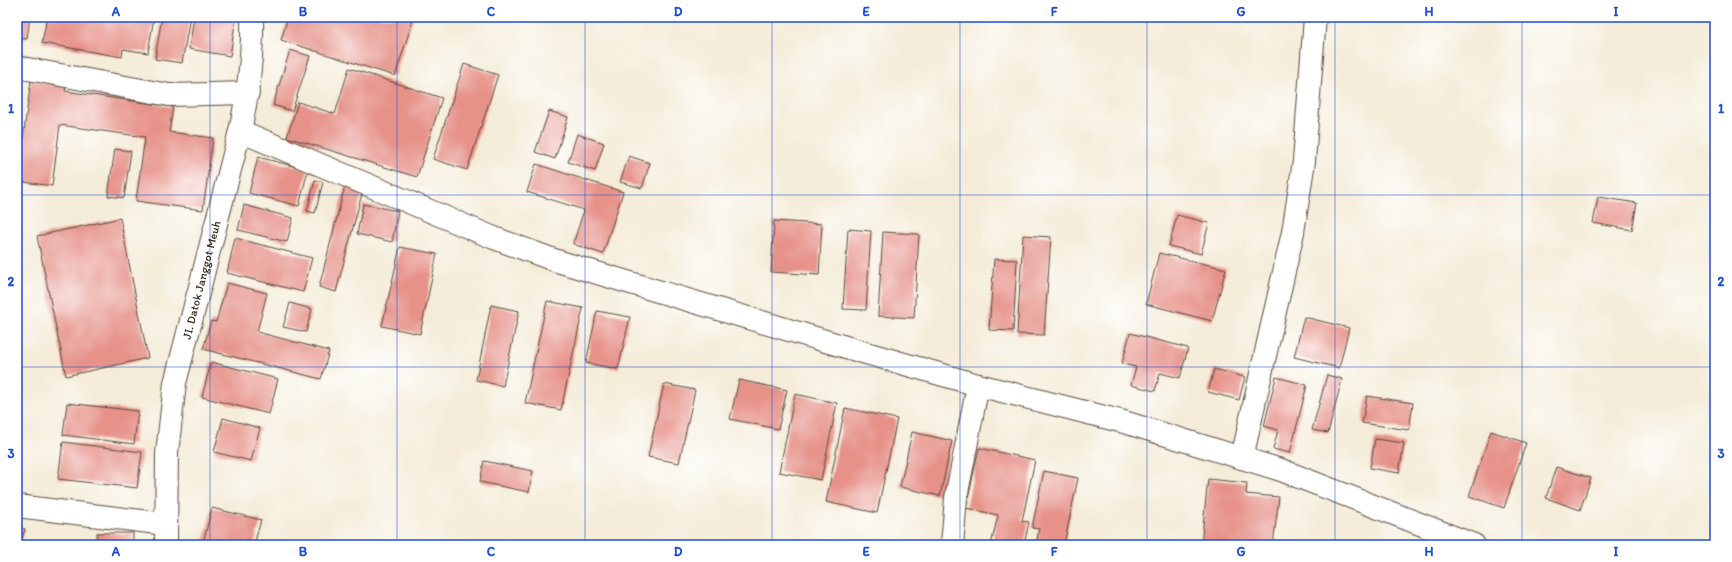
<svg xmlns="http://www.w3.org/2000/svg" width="1732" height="562" viewBox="0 0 1732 562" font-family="Itim,sans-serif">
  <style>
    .building { fill: #e69289 }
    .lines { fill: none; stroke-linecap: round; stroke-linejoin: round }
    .minor-casing { stroke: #57473a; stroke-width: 24 }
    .minor { stroke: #fff; stroke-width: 22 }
    .grid { fill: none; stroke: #1d4ed8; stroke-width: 1; stroke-opacity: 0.55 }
    .labels { text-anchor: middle; stroke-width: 3.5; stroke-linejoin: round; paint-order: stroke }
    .street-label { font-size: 12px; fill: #3b2a1e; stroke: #fff }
    .neatline { fill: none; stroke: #1d4ed8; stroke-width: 1.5 }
    .grid-label { font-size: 13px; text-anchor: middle; font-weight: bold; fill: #1d4ed8 }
  </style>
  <rect width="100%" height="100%" fill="#fff"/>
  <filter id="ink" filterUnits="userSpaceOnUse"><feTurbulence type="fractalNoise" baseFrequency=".025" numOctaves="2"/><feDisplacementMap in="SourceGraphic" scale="8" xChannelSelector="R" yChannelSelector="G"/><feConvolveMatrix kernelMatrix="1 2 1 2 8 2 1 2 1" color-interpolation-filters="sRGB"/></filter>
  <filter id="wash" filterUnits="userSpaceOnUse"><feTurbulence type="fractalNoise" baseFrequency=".012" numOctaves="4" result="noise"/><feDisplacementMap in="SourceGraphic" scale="16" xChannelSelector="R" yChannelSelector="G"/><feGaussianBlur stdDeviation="0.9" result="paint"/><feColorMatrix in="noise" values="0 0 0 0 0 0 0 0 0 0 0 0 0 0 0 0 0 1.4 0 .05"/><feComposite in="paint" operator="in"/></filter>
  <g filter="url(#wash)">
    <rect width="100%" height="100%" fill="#f4ecd8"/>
    <g id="blocks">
      <g class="building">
        <polygon points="17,17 30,17 27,39 17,38"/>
        <polygon points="47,17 154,17 148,53 123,49 122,57 42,43"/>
        <polygon points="162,17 190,17 182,63 155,59"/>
        <polygon points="194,17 236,17 230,56 189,49"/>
        <polygon points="288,17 414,17 395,76 281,40"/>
        <polygon points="290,50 310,56 292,111 273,105"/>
        <polygon points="464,64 498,75 467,170 433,159"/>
        <polygon points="349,68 442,98 417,177 287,137 298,102 335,114"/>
        <polygon points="17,81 20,82 18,99 17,99"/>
        <polygon points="31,81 66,86 65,91 173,107 169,132 213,138 203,210 136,201 145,137 60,125 52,186 17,181"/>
        <polygon points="549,111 568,117 555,159 535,152"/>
        <polygon points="577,134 604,143 595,171 568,162"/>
        <polygon points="115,149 131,151 124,198 108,196"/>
        <polygon points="629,156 650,163 642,188 620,182"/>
        <polygon points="258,157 308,170 299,206 249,193"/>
        <polygon points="536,164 623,192 603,254 573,244 584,210 527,192"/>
        <polygon points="315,180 323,182 315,213 307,211"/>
        <polygon points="346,182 364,186 336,292 319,287"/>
        <polygon points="1598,197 1637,203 1632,230 1593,223"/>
        <polygon points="363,204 398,211 392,242 357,234"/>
        <polygon points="244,205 293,218 287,242 238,230"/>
        <polygon points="1177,215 1209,223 1201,254 1169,246"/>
        <polygon points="120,218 148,358 66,376 37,236"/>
        <polygon points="774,221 822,224 819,275 771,272"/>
        <polygon points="848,229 871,231 866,310 843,309"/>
        <polygon points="883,232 919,234 914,318 878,316"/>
        <polygon points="1023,235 1051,237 1044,335 1017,334"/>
        <polygon points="235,238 312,258 303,292 227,273"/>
        <polygon points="400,247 437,254 420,334 382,326"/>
        <polygon points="1159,253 1226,269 1212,321 1146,304"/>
        <polygon points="994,259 1017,260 1013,331 989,330"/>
        <polygon points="227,283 267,293 257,332 329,351 321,379 203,349 211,321 216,322"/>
        <polygon points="547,301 583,308 561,410 525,403"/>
        <polygon points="290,303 312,309 306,332 283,327"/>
        <polygon points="491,305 519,311 503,386 476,380"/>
        <polygon points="597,311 630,317 618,369 586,363"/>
        <polygon points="1304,317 1349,328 1339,368 1294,357"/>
        <polygon points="1130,333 1188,348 1180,378 1160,373 1155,391 1131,385 1136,367 1122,364"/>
        <polygon points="211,362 278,379 269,414 202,397"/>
        <polygon points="1214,369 1245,377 1239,400 1208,392"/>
        <polygon points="1327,375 1342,379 1328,433 1312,430"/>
        <polygon points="1276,377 1307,385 1290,453 1273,449 1278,430 1264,426"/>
        <polygon points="739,380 787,390 778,429 730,419"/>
        <polygon points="664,384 695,390 679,463 648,457"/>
        <polygon points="795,394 837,403 821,480 779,472"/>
        <polygon points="1367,396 1413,403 1409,430 1362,423"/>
        <polygon points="67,403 138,411 134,444 63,435"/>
        <polygon points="845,408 897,419 877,513 826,502"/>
        <polygon points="223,418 260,428 251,461 214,452"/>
        <polygon points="1491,431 1526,443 1504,508 1469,496"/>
        <polygon points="912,432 952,441 940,496 900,487"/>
        <polygon points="1375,439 1404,443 1399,473 1370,468"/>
        <polygon points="63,442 142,452 137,488 58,479"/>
        <polygon points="979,448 1035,460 1022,521 1029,522 1024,545 991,545 998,515 966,508"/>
        <polygon points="484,461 533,471 529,492 480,482"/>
        <polygon points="1556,467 1591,478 1580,510 1546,498"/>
        <polygon points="1044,471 1078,478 1064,545 1036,545 1039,529 1032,528"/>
        <polygon points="1208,479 1247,483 1246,494 1279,497 1273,545 1201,545"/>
        <polygon points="212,508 261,520 254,545 209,545 203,543"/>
        <polygon points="17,527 25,529 20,545 17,545"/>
        <rect x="97" y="533" width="36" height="12"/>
      </g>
    </g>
  </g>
  <g filter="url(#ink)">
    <use href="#blocks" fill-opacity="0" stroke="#57473a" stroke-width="1"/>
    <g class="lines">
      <g class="minor-casing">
        <g id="minor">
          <polyline points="17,67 169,95 248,93"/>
          <polyline points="240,131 494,238 557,261 859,351 978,385 1124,422 1281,470 1474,545"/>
          <polyline points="1242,458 1293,232 1304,161 1315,17"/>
          <polyline points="17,506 166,524"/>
          <path id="s1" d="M166,545L167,453L175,383L240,131C248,94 253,55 252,17"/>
          <polyline points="952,545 956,498 978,385"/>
        </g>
      </g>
      <use href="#minor" class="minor"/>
    </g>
  </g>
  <path class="grid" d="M210,17V545M397,17V545M585,17V545M772,17V545M960,17V545M1147,17V545M1335,17V545M1522,17V545M17,195H1715M17,367H1715"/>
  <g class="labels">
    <g class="street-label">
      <text dy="4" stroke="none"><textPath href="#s1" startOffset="269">JI. Datok Janggot Meuh</textPath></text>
    </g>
  </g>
  <rect width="1732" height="562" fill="none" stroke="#fff" stroke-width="44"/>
  <rect x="22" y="22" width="1688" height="518" class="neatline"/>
  <g class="grid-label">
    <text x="116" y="16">A</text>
    <text x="303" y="16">B</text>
    <text x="491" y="16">C</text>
    <text x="678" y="16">D</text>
    <text x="866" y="16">E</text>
    <text x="1054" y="16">F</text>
    <text x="1241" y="16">G</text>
    <text x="1429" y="16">H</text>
    <text x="1616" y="16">I</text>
    <text x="11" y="113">1</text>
    <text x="1721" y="113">1</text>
    <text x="11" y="286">2</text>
    <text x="1721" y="286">2</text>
    <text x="11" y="458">3</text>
    <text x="1721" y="458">3</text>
    <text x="116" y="556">A</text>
    <text x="303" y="556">B</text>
    <text x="491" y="556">C</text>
    <text x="678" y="556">D</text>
    <text x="866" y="556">E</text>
    <text x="1054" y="556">F</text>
    <text x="1241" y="556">G</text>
    <text x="1429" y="556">H</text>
    <text x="1616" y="556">I</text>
  </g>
</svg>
